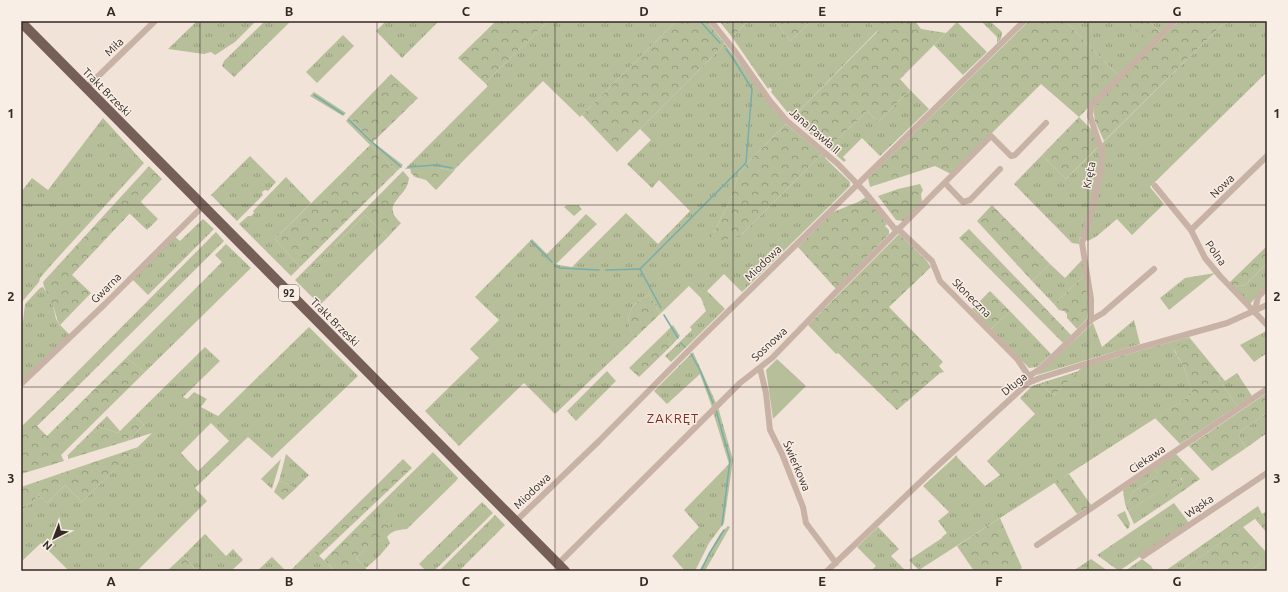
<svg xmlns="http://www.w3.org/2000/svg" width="1288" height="592" viewBox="0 0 1288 592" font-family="Ubuntu,sans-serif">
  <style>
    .grass { fill: url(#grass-tufts); fill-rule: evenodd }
    .forest { fill: url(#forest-crowns) }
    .park { fill: #b6bf99 }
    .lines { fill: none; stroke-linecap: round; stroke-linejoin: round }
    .stream { stroke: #78adab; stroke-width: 1.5 }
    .street { stroke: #c8b2a5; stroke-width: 6 }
    .primary { stroke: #765f57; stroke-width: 10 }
    .grid { fill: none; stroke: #342926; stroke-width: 1; stroke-opacity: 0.55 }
    .labels { text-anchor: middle; stroke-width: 3; stroke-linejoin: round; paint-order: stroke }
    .shield { fill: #f9eee5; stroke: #6f645f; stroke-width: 1 }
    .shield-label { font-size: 10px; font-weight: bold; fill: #342926 }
    .street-label { font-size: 11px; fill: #342926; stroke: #f9eee5 }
    .quarter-label { font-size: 13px; letter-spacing: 1px; fill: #822e20; stroke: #f9eee5 }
    .neatline { fill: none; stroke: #342926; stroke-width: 1.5 }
    .grid-label { font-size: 13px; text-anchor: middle; font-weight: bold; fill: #342926 }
  </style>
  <defs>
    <pattern id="grass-tufts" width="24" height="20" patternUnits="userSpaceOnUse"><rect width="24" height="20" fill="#b6bf99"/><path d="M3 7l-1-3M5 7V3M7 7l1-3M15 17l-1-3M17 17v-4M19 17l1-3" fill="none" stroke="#959b7d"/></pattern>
    <pattern id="forest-crowns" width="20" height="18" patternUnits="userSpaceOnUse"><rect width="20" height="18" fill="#b6bf99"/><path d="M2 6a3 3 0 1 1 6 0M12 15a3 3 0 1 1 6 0" fill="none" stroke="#959b7d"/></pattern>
  </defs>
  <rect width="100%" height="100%" fill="#f1e3d8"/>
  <g class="grass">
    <polygon points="197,21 256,21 235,42 215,55 211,52 204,54 168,49"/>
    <polygon points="265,21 291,21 234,77 222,66 224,61"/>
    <polygon points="386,21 439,21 402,58 376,31"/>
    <polygon points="548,21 676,21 580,117 543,81 455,169 454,171 440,168 405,169 488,86 485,83"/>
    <polygon points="748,21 775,21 790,41 812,21 868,21 878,30 792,118 791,116 792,115 790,112 788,113 771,92 772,90 770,87 768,89 732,37"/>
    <polygon points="981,21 990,21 1002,32 1001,39 997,43 997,37"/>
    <path d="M1065,21H1131V23C1137,31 1145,35 1152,42L1119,76Z"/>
    <polygon points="1149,21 1173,21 1161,33"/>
    <polygon points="1220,21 1267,21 1267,72 1150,187 1164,204 1132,235 1117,219 1097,236 1088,241 1080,237 1079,244 1072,243 1014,184 1042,155 1066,179 1223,24"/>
    <polygon points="957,22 987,52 963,75 934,45"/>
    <polygon points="343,35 354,46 317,83 306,72"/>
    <path d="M725,44L786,124L749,161L740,171L727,207L712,236L741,235L822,154L825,156V158L850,182V186L742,292L724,274L707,291L725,309L671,362L665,356L692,330L690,327L706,311L701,298L689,286L660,314L649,294C646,297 642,298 638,301C626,311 626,326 635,338L555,414L524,383L459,446L425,411L479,358L470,349L499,320L475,297L532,239L547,254L586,214L597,224L556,264L559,265L572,267L626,213L658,244L690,211L659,180L652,188L627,164L651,140L640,129Z"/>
    <polygon points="910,90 929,109 880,156 862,138 843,157 846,160 844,162 828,148 867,111 878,122"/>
    <polygon points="314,92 346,113 343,116 310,96"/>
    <polygon points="349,117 373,142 403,165 397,171 370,145 346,121"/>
    <polygon points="103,118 144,163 53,263 40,278 39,282 21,303 21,192 32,178 48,190"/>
    <polygon points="250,156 276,182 268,191 265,190 262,192 263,195 237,221 211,195"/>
    <polygon points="286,177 311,203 275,239 300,267 291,276 239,224 248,216 251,216 254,213 253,211"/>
    <polygon points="140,201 158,219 147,230 129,213"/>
    <polygon points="567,205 578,205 582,209 574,216 564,207"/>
    <polygon points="365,215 388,237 320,305 295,280 304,271 307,273"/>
    <polygon points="203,219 214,229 148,295 132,279 174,236 180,241"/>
    <polygon points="216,232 224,241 78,386 70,379"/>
    <polygon points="226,244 251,268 145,372 126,358 222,262 215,255"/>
    <polygon points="1082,260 1085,275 1054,304 1032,281 1050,264 1065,278"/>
    <polygon points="1265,265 1267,266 1267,285 1250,304 1234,288 1239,285 1243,286 1246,284"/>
    <polygon points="1215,273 1169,310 1160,298 1185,278"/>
    <polygon points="43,287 52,301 56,319 60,325 70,335 21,382 21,324 23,321 25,304 40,288"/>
    <polygon points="1010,311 1051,354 1037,367 1029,368 991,329"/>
    <polygon points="1134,320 1140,344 1037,375 1093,323 1102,347"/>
    <polygon points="673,325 680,336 672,345 665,333"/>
    <path d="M309,327L358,376L272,458L248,437L195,488L207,501L139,569L135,571H69L41,543L21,562V507L23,510L39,495L47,503L65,485L82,502L152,433L127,441L144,425L135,416L205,347L220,361L183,397L187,399L194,392L207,399L201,407L218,416ZM211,423L229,441L198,471L181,453Z"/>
    <polygon points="1266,331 1267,353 1254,362 1240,345"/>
    <polygon points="1189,337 1174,350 1184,368 1193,394 919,570 909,560 942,538 942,537 947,533 938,521 949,512 923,486 957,455 957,457 985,486 1000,475 987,461 1035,414 1020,398 1032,386 1041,383 1050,393 1054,395 1082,367"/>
    <polygon points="693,352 716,403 712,407 700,374 667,404 654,391"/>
    <polygon points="607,371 616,381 576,421 567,411"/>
    <polygon points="1237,373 1252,396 1237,406 1218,378 1221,376 1225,381"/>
    <polygon points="718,407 733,460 724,523 709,543 695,571 685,571 672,556 699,527 684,510 729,464 713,412"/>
    <polygon points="1267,413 1267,433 1246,448 1239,437 1241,431"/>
    <polygon points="107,416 120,431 118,433 97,426"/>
    <path d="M433,452L458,478L456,481L407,529C399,530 392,530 387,537L390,543C383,553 375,560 366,568L356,558L392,523L374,527L365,519Z"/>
    <polygon points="286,454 309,475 295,489 288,484 279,481"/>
    <polygon points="281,459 272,489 261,479"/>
    <polygon points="1155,468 1158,474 1158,476 1133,492 1129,501 1125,504 1123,490"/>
    <polygon points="1180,478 1183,481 1183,484 1169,494 1168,496 1170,500 1134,524 1128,511"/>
    <polygon points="482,502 493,513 434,571 426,571 419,564"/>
    <polygon points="1174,503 1189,523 1119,571 1097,555"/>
    <polygon points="1258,506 1262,514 1267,511 1267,520 1262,514 1180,571 1165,571"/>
    <polygon points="495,515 505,525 459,571 439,571"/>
    <polygon points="728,526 730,527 705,571 699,571 720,534"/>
    <polygon points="878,527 899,549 891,556 906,571 871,571 876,566 857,547"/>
    <polygon points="205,534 226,556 233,549 243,560 231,571 197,571 183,556"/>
    <polygon points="312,549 332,568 329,571 290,571"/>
    <polygon points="272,557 286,571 257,571"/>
    <polygon points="1091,559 1108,571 1073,571"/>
    <polygon points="1142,559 1151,566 1154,571 1125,571"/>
    <polygon points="1267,559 1267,571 1249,571"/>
  </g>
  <g class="forest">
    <polygon points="496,21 548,21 485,83 458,58"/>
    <polygon points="676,21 707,21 725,44 617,152 582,115"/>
    <polygon points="719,21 748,21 732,37"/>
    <polygon points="775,21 812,21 790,41"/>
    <polygon points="868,21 915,21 921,29 946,33 900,79 910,90 878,122 867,111 828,148 809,133 810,131 807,129 806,130 792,118 878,31"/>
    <polygon points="1029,21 1065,21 1119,76 1079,117 1092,130 1099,146 1066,179 1042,155 1079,117 1041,84 951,174 935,166 870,187 868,178"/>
    <polygon points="1131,21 1149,21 1161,33 1152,42 1133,28 1131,23"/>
    <polygon points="1179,21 1220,21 1223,24 1104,141 1095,121 1093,107"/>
    <polygon points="391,74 418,98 373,142 349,117"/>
    <polygon points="786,124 822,154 741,235 715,243 713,242 712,236 727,207 740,171 749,161"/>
    <polygon points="370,145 397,171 300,267 275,239"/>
    <path d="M149,166L162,179L72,275L91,293L60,325C56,318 55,310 52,303C49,295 44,290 43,282Z"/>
    <polygon points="440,168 454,171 436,190 426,180 415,177 411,173 410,168"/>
    <path d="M403,171L409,178C407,199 379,203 401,223L388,237L365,215L307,273L304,271Z"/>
    <polygon points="920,184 923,190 921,194 922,202 903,221 896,220 878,196 898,189"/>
    <polygon points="866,197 887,224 885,226 889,230 889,234 836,289 798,247 833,212 858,202"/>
    <polygon points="992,205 1050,264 1032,281 977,221"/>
    <polygon points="969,229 1071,335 1063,343 959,238"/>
    <polygon points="899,234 926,260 931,267 889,307 943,362 939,366 944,372 940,373 897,410 838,353 836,354 808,325"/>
    <polygon points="1267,246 1267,266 1265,265 1246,284 1243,286 1239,285 1234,288 1229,283"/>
    <polygon points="1085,275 1088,302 1087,319 1077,329 1067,318 1067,314 1064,311 1059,310 1054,304"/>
    <polygon points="990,291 1010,311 991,329 972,309"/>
    <path d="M649,294L660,314L635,338C626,326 626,311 638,301C642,298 646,297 649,294Z"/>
    <polygon points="665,333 672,345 639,377 629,368"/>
    <polygon points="1189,337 1221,376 1218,378 1237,406 1180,444 1155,418 1193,394 1184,368 1174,349"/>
    <polygon points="126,358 145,372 61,455 64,461 21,474 21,427 70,379 78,386 37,426 47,436"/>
    <polygon points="1079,371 1054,395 1050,393 1041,383"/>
    <polygon points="1267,393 1267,413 1241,431 1239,437 1246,448 1212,471 1189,446"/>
    <polygon points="135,416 144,425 127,441 68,459 68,455 97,426 118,433"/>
    <polygon points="138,447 82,502 65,485 47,503 39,495 23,510 21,507 21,487"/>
    <polygon points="1176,454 1200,479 1170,500 1167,496 1169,494 1183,484 1183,481 1181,478 1128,511 1125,504 1129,501 1133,492 1158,476 1158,474 1155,468"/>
    <polygon points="403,459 412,468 319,556 312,549"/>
    <polygon points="1069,474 1091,505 1077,514 1054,482"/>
    <polygon points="279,481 288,484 295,489 283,500 274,492"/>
    <polygon points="1125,511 1130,524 1129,528 1127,529 1117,515"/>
    <polygon points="1262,514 1267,520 1267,533 1255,519"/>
    <polygon points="387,515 391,519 393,523 356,558 366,568 366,571 329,571 332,568 324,560 365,519 374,527"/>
    <polygon points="1000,518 1022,568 1018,571 974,571 957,546"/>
    <polygon points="1243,527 1267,553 1267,559 1249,571 1180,571"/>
    <polygon points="183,556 197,571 167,571"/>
  </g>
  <polygon class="park" points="777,359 806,386 773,419 766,370"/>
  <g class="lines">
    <g class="stream">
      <polyline points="700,21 720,43"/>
      <polyline points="314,95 343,114"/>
      <polyline points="349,120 373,143 401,167"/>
      <polyline points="408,167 436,165 452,168"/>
      <polyline points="531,241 552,262"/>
      <polyline points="555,266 560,268 599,270"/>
      <polyline points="606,270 640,269"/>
      <polyline points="661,308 640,269 746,163 752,89 734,60 726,49"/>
      <polyline points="664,315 678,338"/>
      <polyline points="681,343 685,347"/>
      <polyline points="691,354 700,370 713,403"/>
      <polyline points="716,410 730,460 722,525"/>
      <polyline points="701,571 709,554 724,530"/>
    </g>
    <g class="street">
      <polyline points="711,21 734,50 770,101 786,120 838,164 864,191 894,228 898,229 932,261 940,281 1018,360 1032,381"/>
      <polyline points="86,88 155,21"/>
      <polyline points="945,183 963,202 970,200 1000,169"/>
      <polyline points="1155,186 1191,230 1205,258 1220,276 1267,325"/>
      <polyline points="1191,230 1267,156"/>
      <polyline points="1255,310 1258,297 1267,288"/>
      <polyline points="1091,320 1103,313 1154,269"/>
      <polyline points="760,368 766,393 770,430 782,454 803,507 806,523 836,563"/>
      <polyline points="1029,376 1040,369 1091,320 1091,299 1082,243 1091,214 1098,182 1102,165 1102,152 1090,116 1091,106 1175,21"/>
      <polyline points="22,383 105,304 203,206"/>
      <polyline points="516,521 599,441 698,341 1024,21"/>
      <polyline points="1037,545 1267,389"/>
      <polyline points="1143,556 1267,473"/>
      <polyline points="558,564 740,383 772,358 837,291 991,136 1011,156 1015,155 1046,123"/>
      <polyline points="827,571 933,470 1028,383 1040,378 1117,354 1213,327 1227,323 1267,305"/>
    </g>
    <polyline class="primary" points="21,22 565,571"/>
  </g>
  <path class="grid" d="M200,21V571M377,21V571M555,21V571M733,21V571M911,21V571M1088,21V571M21,205H1267M21,387H1267"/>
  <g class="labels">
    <rect class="shield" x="279" y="285" width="20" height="16" rx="3"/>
    <g class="shield-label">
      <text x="289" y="297">92</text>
    </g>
    <g class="street-label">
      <text transform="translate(114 47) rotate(-44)" y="4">Miła</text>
      <text transform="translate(107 92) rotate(45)" y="4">Trakt Brzeski</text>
      <text transform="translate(815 131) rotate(41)" y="4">Jana Pawła II</text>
      <text transform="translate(1089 175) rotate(-79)" y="4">Kręta</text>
      <text transform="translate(1222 186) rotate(-44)" y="4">Nowa</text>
      <text transform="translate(1216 253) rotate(55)" y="4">Polna</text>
      <text transform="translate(763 263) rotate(-44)" y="4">Miodowa</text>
      <text transform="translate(106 288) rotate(-45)" y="4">Gwarna</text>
      <text transform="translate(972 298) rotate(45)" y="4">Słoneczna</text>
      <text transform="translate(335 322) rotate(45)" y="4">Trakt Brzeski</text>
      <text transform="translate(769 344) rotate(-43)" y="4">Sosnowa</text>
      <text transform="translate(1014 384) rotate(-39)" y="4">Długa</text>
      <text transform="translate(1147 459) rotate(-34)" y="4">Ciekawa</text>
      <text transform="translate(797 466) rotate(67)" y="4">Świerkowa</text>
      <text transform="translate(532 491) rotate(-44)" y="4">Miodowa</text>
      <text transform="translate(1199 506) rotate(-34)" y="4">Wąska</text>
    </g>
    <g class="quarter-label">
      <text x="673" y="423">ZAKRĘT</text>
    </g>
  </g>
  <rect width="1288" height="592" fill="none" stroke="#f9eee5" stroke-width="44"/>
  <g transform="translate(54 538) rotate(222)" stroke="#f9eee5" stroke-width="3" paint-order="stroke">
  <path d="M0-3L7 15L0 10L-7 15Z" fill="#342926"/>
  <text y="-6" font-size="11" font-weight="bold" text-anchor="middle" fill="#342926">N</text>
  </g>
  <rect x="22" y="22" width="1244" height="548" class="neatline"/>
  <g class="grid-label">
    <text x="111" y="16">A</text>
    <text x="289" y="16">B</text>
    <text x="466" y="16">C</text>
    <text x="644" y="16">D</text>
    <text x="822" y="16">E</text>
    <text x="999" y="16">F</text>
    <text x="1177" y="16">G</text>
    <text x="11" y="118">1</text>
    <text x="1277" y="118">1</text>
    <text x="11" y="301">2</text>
    <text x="1277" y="301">2</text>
    <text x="11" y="483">3</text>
    <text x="1277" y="483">3</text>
    <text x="111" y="586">A</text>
    <text x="289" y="586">B</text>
    <text x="466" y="586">C</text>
    <text x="644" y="586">D</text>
    <text x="822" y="586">E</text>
    <text x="999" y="586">F</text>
    <text x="1177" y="586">G</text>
  </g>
</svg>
